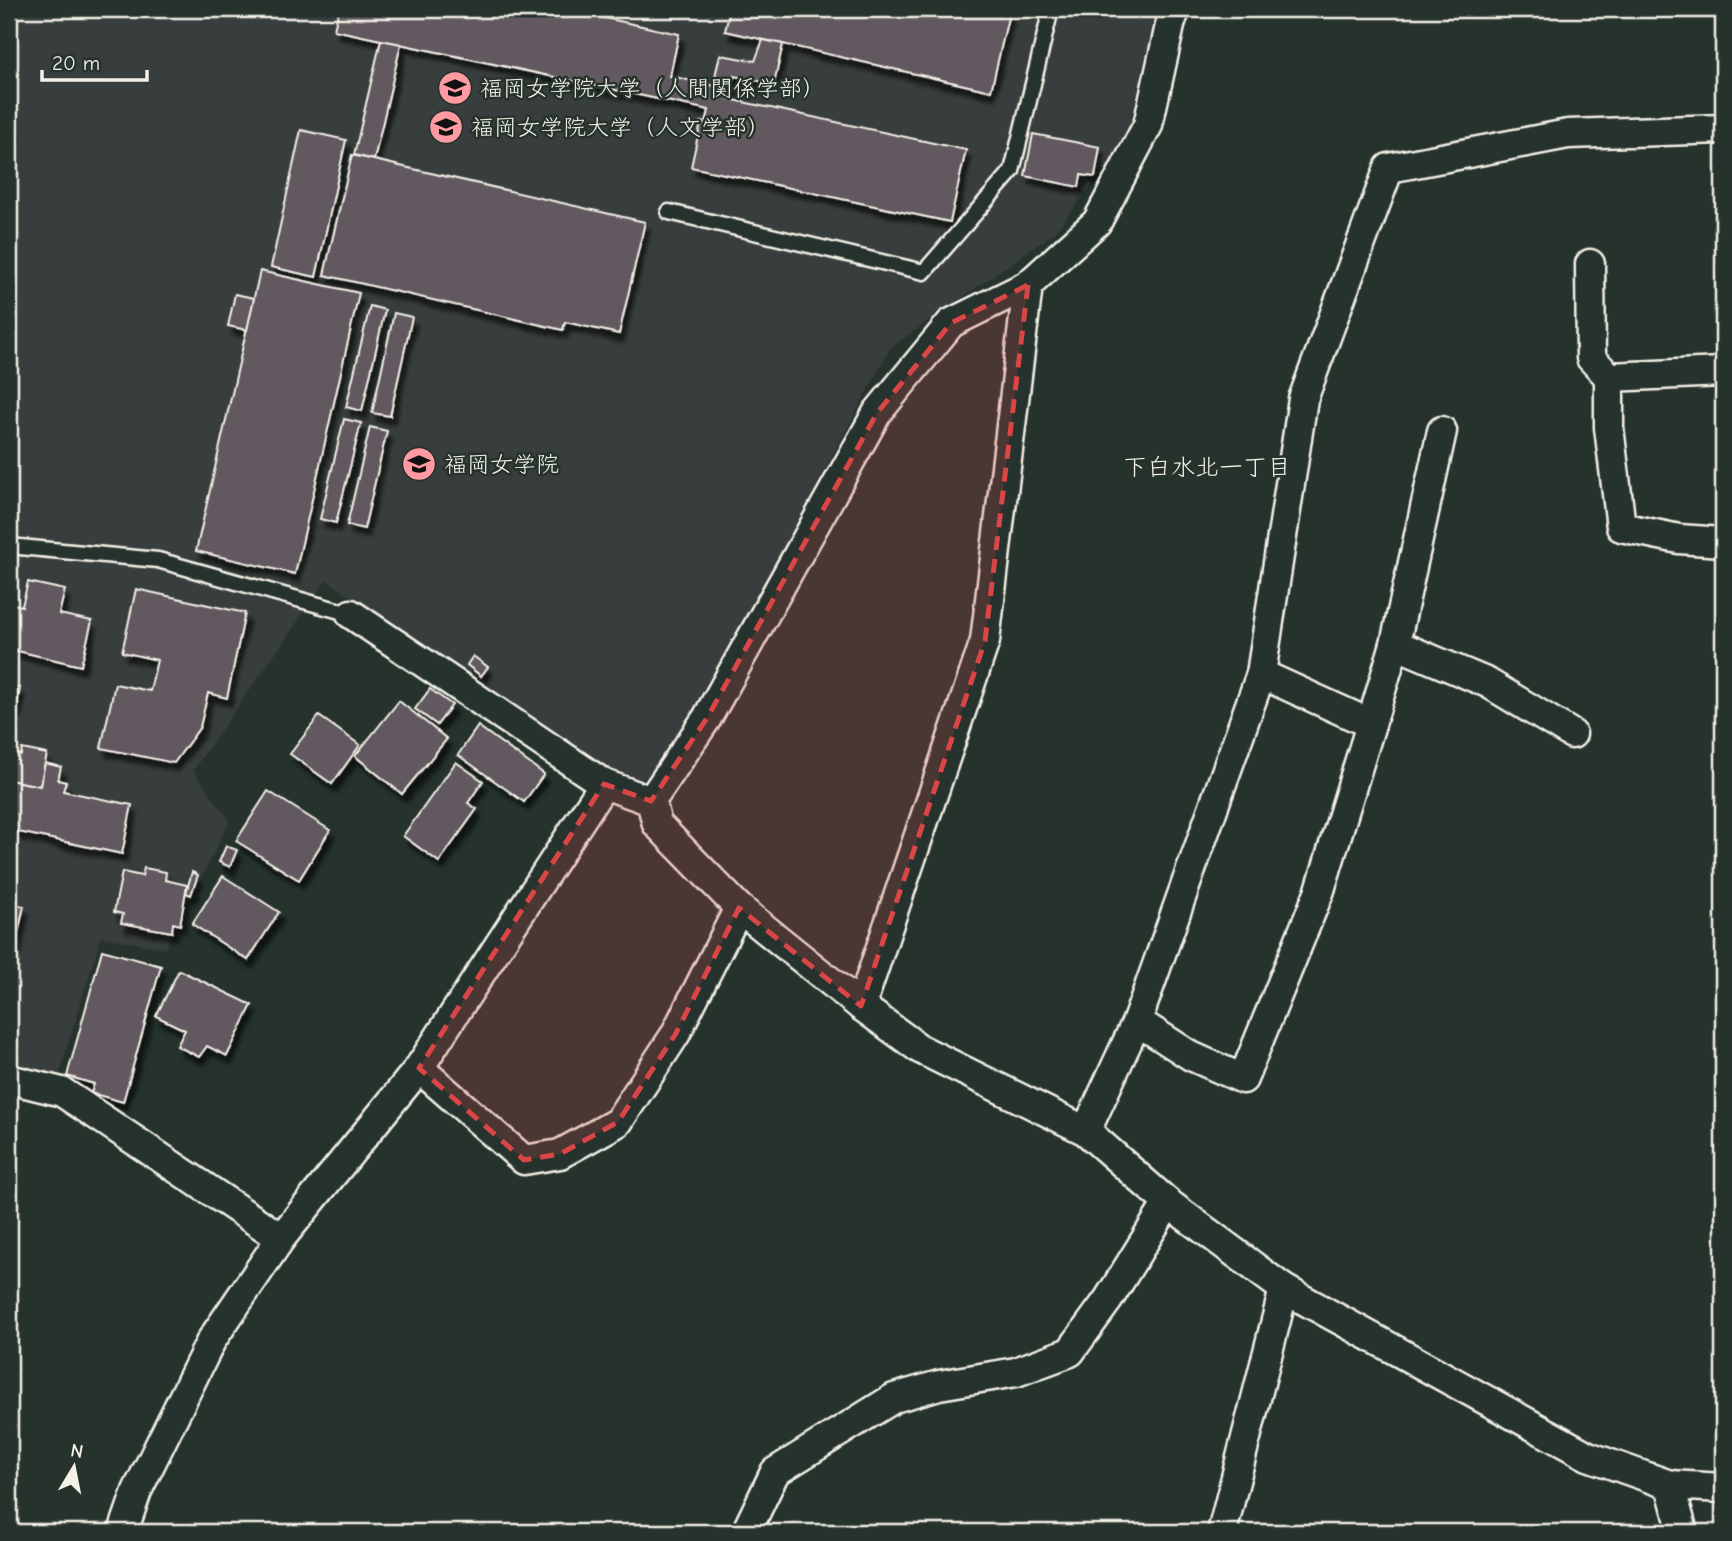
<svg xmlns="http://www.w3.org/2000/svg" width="1732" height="1541" viewBox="0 0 1732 1541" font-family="'Comic Neue','Klee One',sans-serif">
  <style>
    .built { fill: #383e3c }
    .building { fill: #625960; stroke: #f4f1e8; stroke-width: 2; filter: url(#shadow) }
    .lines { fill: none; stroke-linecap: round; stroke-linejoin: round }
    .service-casing { stroke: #f4f1e8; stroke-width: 19 }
    .minor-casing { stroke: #f4f1e8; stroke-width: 33 }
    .service { stroke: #26332d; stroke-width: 14 }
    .minor { stroke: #26332d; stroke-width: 28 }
    .marked { fill: #da4645; fill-opacity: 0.2; stroke: #da4645; stroke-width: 5; stroke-dasharray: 14 9; stroke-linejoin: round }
    .labels { text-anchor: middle; stroke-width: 5; stroke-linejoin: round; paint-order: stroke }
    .poi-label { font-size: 23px; fill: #f4f1e8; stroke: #26332d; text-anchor: start }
    .neighbourhood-label { font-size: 24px; fill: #f4f1e8; stroke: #26332d }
  </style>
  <defs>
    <filter id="shadow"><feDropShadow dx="4.5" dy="8" stdDeviation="2" flood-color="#0009"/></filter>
  </defs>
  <rect width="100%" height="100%" fill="#26332d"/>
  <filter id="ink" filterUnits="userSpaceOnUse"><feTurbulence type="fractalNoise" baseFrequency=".0143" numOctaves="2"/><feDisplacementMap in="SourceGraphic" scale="14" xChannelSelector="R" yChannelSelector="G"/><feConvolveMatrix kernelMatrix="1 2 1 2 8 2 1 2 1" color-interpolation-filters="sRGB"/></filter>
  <g filter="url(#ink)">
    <polygon class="built" points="9,9 1161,9 1149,43 1125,144 1054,233 890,348 664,772 623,784 327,580 193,770 230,821 165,948 101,937 57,1081 9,1063"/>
    <g class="building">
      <polygon points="339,9 563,9 679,34 670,76 732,90 729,99 966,150 950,222 691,167 701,122 706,123 709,110 334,30"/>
      <polygon points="730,9 1010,9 991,91 725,31"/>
      <polygon points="381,40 401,44 374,160 354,155"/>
      <polygon points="763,40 783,44 774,84 734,76 732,90 713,85 720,55 755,61"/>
      <polygon points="301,130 346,140 316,277 271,267"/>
      <polygon points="1033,134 1100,147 1095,177 1081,175 1079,187 1025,176"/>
      <polygon points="352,155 645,222 619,334 565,322 563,330 324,275"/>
      <polygon points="260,271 359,293 295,574 196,551"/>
      <polygon points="235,294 254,298 247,330 228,326"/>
      <polygon points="370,306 385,310 362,411 346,407"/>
      <polygon points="394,313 412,317 390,416 372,413"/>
      <polygon points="344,419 361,423 336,523 320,519"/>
      <polygon points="370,427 387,431 364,529 347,525"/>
      <polygon points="28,582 65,590 59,614 92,621 81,666 9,649 9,603 22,606"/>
      <polygon points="136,589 245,613 227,698 208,693 200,727 174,763 101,748 115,684 150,691 157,660 122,652"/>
      <polygon points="473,656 488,667 481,676 467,665"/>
      <polygon points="9,685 20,688 16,710 9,709"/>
      <polygon points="430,689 452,705 437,725 415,709"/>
      <polygon points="399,701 447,739 402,794 355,756"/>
      <polygon points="319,716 360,745 332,784 290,754"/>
      <polygon points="478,726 544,774 524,802 458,755"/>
      <polygon points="22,749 47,754 40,786 9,780 9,753 21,755"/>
      <polygon points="456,762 483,781 468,803 477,809 439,862 403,836"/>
      <polygon points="45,763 61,767 58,780 66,782 63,791 132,805 122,854 9,830 9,780 40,786"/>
      <polygon points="268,791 330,830 299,880 236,841"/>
      <polygon points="226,846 237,850 230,867 219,862"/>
      <polygon points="144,868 166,872 165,880 187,885 180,925 173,923 172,932 121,923 123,914 114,912 122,872 142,876"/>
      <polygon points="192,872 198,875 191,895 186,893"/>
      <polygon points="223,876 279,912 248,960 192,924"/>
      <polygon points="9,903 24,906 15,947 9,945"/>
      <polygon points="102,950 161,966 123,1102 91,1093 94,1084 67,1076"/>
      <polygon points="179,970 252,1005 227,1056 207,1046 199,1057 177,1046 185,1030 156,1016"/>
    </g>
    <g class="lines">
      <g class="service-casing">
        <g id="service">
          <polyline points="669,212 924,272 1012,171 1051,9"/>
          <polyline points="9,546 158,560 351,614"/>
        </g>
      </g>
      <g class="minor-casing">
        <g id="minor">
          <polyline points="1590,264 1591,358 1609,377 1609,427 1621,527 1679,539 1723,542"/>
          <polyline points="1609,377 1723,372"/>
          <polyline points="351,614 604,784 651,801 657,824 739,908 861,1006 920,1049 1086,1131 1168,1203 1284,1289 1588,1456 1670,1485 1723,1488"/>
          <polyline points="1395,644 1488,683 1572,734"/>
          <polyline points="1261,674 1303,399 1389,168 1568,134 1723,129"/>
          <polyline points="1371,724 1395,644 1442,431"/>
          <polyline points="651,801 707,718 877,413 951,323 1028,285 1097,222 1148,125 1171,21 1176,9"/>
          <polyline points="861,1006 985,641 1028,285"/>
          <polyline points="419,1068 524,1160 560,1154 618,1122 675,1035 739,908"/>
          <polyline points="9,1079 62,1092 281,1238"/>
          <polyline points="1086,1131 1137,1021 1261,674 1371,724 1320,890 1243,1079 1191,1056 1137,1021"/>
          <polyline points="1670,1485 1683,1532"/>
          <polyline points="123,1532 137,1491 211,1341 281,1238 419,1068 604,784"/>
          <polyline points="750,1532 749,1526 775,1472 894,1398 939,1385 1016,1372 1070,1352 1108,1300 1168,1203"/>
          <polyline points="1222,1532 1284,1289"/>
        </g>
      </g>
      <use href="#service" class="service"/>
      <use href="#minor" class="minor"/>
    </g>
  </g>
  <path class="marked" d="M1028,285L985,641L861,1006L739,908L675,1035L618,1122L560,1154L524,1160L419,1068L604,784L651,801L707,718L877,413L951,323Z"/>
  <defs>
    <g id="university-disc" transform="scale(1.75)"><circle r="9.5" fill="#ff9aa2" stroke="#26332d"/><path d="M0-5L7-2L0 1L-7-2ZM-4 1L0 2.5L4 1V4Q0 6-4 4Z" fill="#111"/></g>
    <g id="school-disc" transform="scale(1.75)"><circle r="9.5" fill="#ff9aa2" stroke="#26332d"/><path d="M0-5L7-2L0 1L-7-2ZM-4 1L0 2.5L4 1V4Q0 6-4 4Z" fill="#111"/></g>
  </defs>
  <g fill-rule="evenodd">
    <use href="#university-disc" x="455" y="88"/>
    <use href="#university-disc" x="446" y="127"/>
    <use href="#school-disc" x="419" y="464"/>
  </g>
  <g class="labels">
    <g class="poi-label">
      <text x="480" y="96">福岡女学院大学（人間関係学部）</text>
      <text x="471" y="135">福岡女学院大学（人文学部）</text>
      <text x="444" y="472">福岡女学院</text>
    </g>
    <g class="neighbourhood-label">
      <text x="1207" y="475">下白水北一丁目</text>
    </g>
  </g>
  <rect width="1732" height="1541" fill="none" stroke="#26332d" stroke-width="35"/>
  <rect x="18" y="18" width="1697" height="1506" fill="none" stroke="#f4f1e8" stroke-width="2.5" filter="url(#ink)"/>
  <g transform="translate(74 1467) rotate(10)" stroke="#26332d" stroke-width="5" paint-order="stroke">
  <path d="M0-5L12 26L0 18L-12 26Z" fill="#f4f1e8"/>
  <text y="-10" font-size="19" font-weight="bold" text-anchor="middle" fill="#f4f1e8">N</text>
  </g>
  <path d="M42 70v10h105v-10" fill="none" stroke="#f4f1e8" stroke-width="3.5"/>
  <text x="52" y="70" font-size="21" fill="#f4f1e8" stroke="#26332d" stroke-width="5" paint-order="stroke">20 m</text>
</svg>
